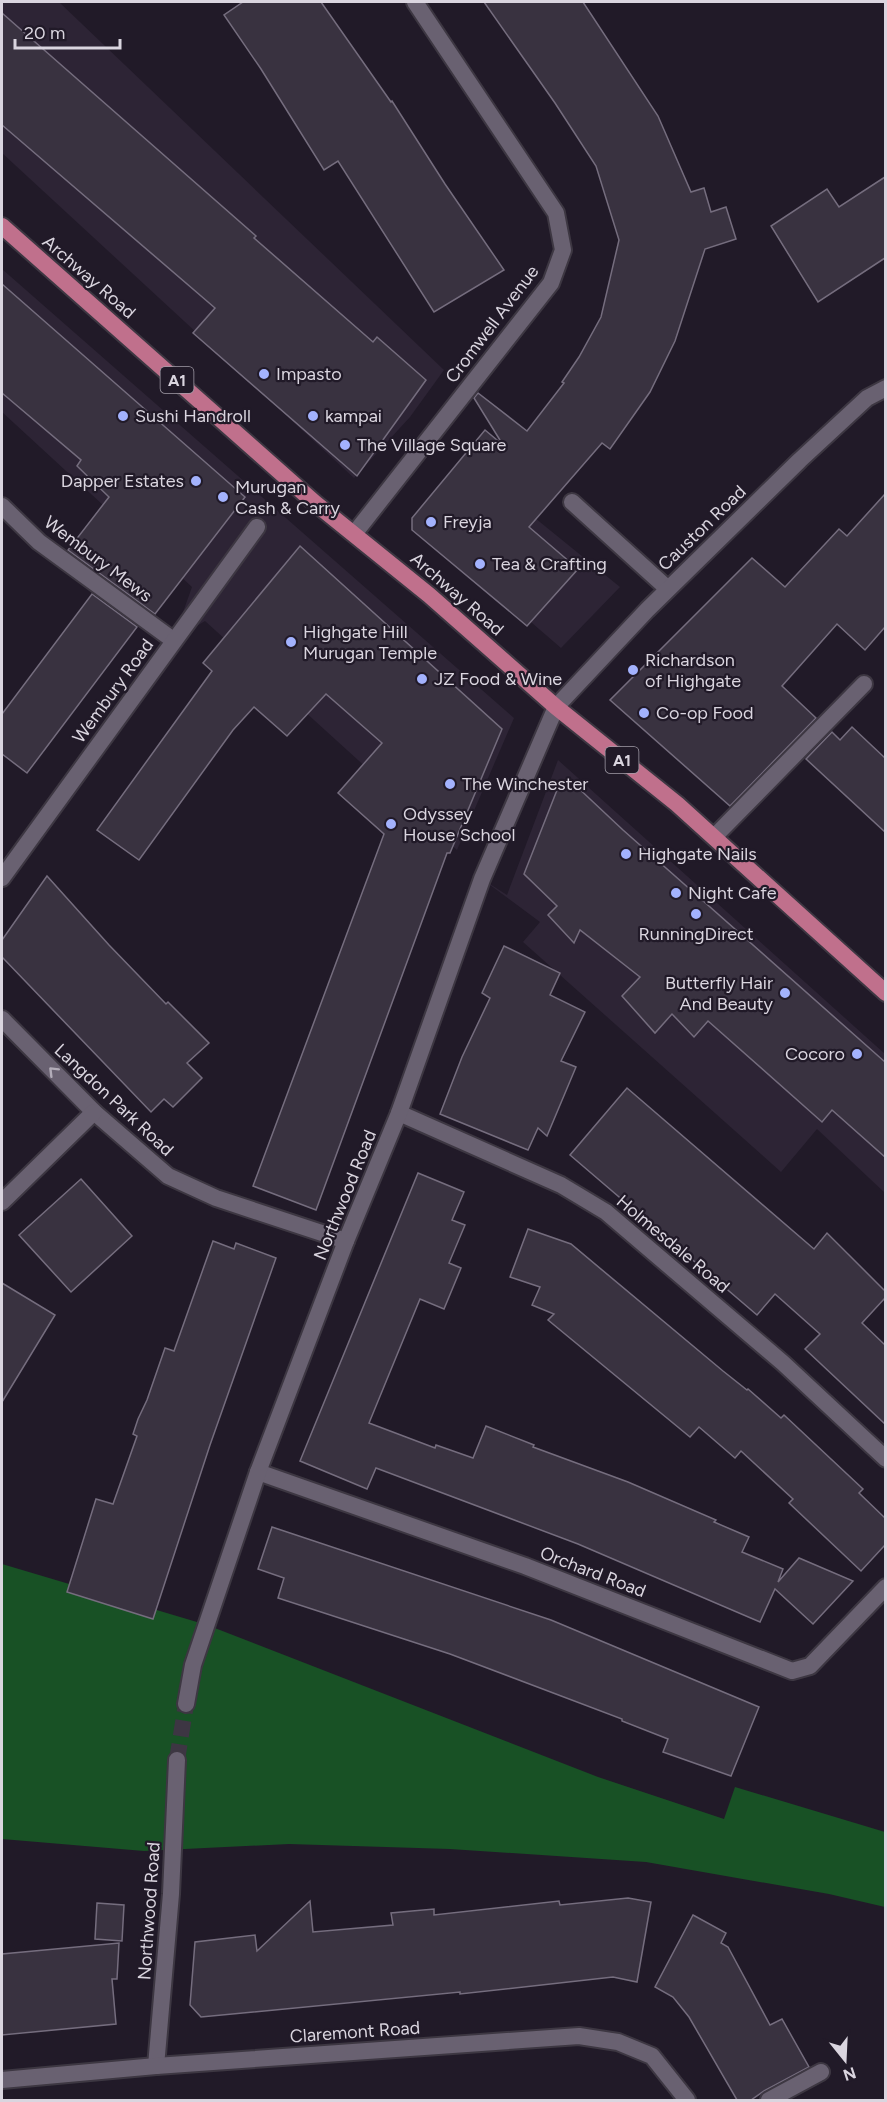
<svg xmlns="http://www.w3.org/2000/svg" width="887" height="2102" viewBox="0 0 887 2102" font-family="Figtree,sans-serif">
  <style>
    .built { fill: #2d2435 }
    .forest { fill: #185125 }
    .building { fill: #393240; stroke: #756d7e; stroke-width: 1.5 }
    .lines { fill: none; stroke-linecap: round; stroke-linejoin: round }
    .minor-tunnel { stroke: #3d3643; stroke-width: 16; stroke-dasharray: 16 8; stroke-linecap: butt }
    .service-casing { stroke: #3d3742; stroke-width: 20 }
    .minor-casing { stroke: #3d3742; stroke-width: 20 }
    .trunk-casing { stroke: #3d3742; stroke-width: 20 }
    .service { stroke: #696171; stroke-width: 16 }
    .minor { stroke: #696171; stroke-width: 16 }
    .trunk { stroke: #c0708c; stroke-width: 16 }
    .oneway { stroke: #b2acb8 }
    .poi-dot { fill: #a3b2fd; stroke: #211a28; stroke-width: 2 }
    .labels { text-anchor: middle; stroke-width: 4.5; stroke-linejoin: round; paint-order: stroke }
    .shield { fill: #211a28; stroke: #a29da8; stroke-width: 1.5 }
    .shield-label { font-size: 16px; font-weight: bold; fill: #dad5df }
    .street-label { font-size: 18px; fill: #dad5df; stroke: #211a28 }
    .poi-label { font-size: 18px; fill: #dad5df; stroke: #211a28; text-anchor: start }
  </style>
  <rect width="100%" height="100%" fill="#211a28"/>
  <g class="built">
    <polygon points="2,2 59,2 444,370 410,417 354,478 2,153"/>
    <polygon points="2,269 514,718 457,850 205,621 173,640 192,587 2,412"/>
    <polygon points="466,462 620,587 561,648 416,523"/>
    <polygon points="558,760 885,1054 885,1193 817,1129 781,1172 523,942 540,922 482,879 507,895"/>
  </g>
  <polygon class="forest" points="2,1564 207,1625 598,1777 724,1819 735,1787 885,1832 885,1907 829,1894 646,1862 450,1849 289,1844 144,1851 2,1839"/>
  <g class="building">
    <polygon points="243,2 321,2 391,102 392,101 445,184 504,270 434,312 338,161 324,170 261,69 224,15"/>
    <polygon points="484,2 583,2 658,116 691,192 704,188 711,212 726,207 736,239 705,249 675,341 650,392 610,449 602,443 529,527 578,569 527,626 412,530 412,518 485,430 503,445 474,398 478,393 527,431 564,383 562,382 579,357 601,317 619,240 596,166 555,103"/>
    <polygon points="2,13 256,236 254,238 373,342 377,337 426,380 357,476 193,333 215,308 2,125"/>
    <polygon points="885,177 885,258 818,302 771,226 827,189 839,207"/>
    <polygon points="2,284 245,497 155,614 68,550 109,497 77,466 81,460 2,393"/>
    <polygon points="885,494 885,627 865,650 837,624 782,686 816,718 730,806 610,700 752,558 785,587 839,529 847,536"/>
    <polygon points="300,546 502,729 450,853 447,853 316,1210 253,1186 384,834 338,793 382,743 326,694 287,736 254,707 233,730 139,860 97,830 212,671 203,663"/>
    <polygon points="92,594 137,627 27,773 2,754 2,714"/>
    <polygon points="852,727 885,758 885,832 806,759 832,732 840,740"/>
    <polygon points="574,784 623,830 885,1062 885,1157 832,1110 822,1122 708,1021 694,1037 672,1014 655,1033 622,996 640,977 580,930 574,943 548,915 557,906 524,874 559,785"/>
    <polygon points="47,876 109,945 166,1004 168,1002 209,1043 187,1063 202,1078 173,1107 164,1099 151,1112 2,957 2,940"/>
    <polygon points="504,946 560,973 550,995 585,1012 561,1061 576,1067 547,1136 538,1128 528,1150 440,1114 462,1057 490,998 482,993"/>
    <polygon points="627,1088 814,1249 827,1233 885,1291 885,1298 862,1323 885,1345 885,1424 805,1349 820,1334 775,1294 757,1315 570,1155"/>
    <polygon points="418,1173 464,1192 452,1220 465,1225 449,1263 461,1268 444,1309 420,1299 369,1423 435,1448 436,1445 473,1458 486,1426 534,1445 533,1447 628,1482 716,1520 714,1522 749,1537 742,1552 783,1569 778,1582 799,1558 853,1581 813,1624 775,1589 760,1622 578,1544 376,1468 367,1489 300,1461"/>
    <polygon points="81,1179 132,1236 71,1292 19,1235"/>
    <polygon points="528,1229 571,1244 723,1371 747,1390 748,1389 781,1418 784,1415 863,1489 859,1493 885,1518 885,1545 861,1571 789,1503 793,1499 741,1451 735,1458 699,1427 690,1437 548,1320 554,1314 532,1305 540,1287 510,1277"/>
    <polygon points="213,1241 234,1249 236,1243 276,1258 210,1445 153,1619 67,1592 96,1499 113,1504 137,1436 133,1434 138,1419 147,1400 165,1348 174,1351"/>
    <polygon points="2,1283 55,1315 2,1402"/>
    <polygon points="272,1527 551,1620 759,1707 731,1776 663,1752 668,1739 622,1721 622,1719 450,1654 278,1598 284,1578 258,1569"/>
    <polygon points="628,1898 651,1902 637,1982 613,1977 460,1994 460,1992 201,2017 190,2005 195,1942 255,1935 257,1951 310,1901 313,1932 393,1925 391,1913 412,1911 434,1909 434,1915 559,1901 560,1905"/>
    <polygon points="97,1903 124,1905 122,1941 95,1939"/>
    <polygon points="693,1915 726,1933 721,1943 728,1947 770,2025 782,2019 809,2067 764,2091 751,2100 737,2100 689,2017 673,1997 655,1987"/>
    <polygon points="119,1943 117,1979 112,1979 116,2024 2,2035 2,1954"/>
  </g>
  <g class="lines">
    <polyline class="minor-tunnel" points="177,1760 186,1704"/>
    <g class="service-casing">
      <g id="service">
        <polyline points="572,502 668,589"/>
        <polyline points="714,837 864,684"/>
        <polyline points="769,2100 821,2072"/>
      </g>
    </g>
    <g class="minor-casing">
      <g id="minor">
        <polyline points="2,506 39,542 173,640"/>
        <polyline points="354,534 551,283 563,250 556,213 415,2"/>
        <polyline points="2,878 257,527"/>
        <polyline points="2,1019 94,1112 168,1176 216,1198 346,1241"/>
        <polyline points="399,1113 561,1185 606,1212 783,1363 886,1459"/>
        <polyline points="2,1202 94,1112"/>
        <polyline points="258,1472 525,1566 792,1671 810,1666 886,1587"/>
        <polyline points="186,1704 193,1665 258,1472 346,1241 399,1113 482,879 556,707 647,610 800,460 867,398 886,388"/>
        <polyline points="156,2066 171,1894 177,1760"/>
        <polyline points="2,2080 156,2066 579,2036 618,2042 652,2056 687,2100"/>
      </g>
    </g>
    <g class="trunk-casing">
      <polyline id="trunk" points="2,226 315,503 429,595 556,707 677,804 886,993"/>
    </g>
    <use href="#service" class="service"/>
    <use href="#minor" class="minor"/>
    <use href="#trunk" class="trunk"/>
  </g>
  <defs><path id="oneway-chevron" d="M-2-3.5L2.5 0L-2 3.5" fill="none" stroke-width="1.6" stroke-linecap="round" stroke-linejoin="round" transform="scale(1.5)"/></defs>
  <use class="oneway" href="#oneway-chevron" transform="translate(53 1071) rotate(-135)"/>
  <g class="poi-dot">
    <circle cx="264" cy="374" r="6"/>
    <circle cx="123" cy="416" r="6"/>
    <circle cx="313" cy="416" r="6"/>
    <circle cx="345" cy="445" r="6"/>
    <circle cx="196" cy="481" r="6"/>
    <circle cx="223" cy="497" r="6"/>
    <circle cx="431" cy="522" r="6"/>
    <circle cx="480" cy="564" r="6"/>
    <circle cx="291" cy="642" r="6"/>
    <circle cx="633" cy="670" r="6"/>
    <circle cx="422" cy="679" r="6"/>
    <circle cx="644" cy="713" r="6"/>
    <circle cx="450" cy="784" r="6"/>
    <circle cx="391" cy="824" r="6"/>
    <circle cx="626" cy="854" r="6"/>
    <circle cx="676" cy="893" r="6"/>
    <circle cx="696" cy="914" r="6"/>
    <circle cx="785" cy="993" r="6"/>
    <circle cx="857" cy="1054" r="6"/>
  </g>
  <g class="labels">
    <g class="shield">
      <rect x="160.5" y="367" width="33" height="26" rx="4.5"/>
      <rect x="605.5" y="747" width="33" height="26" rx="4.5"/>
    </g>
    <g class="shield-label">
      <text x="177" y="386">A1</text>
      <text x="622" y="766">A1</text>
    </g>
    <g class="street-label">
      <text transform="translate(89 277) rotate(41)" y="6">Archway Road</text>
      <text transform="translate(492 324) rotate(-53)" y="6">Cromwell Avenue</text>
      <text transform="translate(702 528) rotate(-44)" y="6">Causton Road</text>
      <text transform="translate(98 559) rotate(37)" y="6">Wembury Mews</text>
      <text transform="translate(457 594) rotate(41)" y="6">Archway Road</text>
      <text transform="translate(113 691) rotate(-54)" y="6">Wembury Road</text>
      <text transform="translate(114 1100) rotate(43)" y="6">Langdon Park Road</text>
      <text transform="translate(345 1195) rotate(-68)" y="6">Northwood Road</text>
      <text transform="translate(673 1244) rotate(40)" y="6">Holmesdale Road</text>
      <text transform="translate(593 1572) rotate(21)" y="6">Orchard Road</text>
      <text transform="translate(149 1911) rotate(-86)" y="6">Northwood Road</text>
      <text transform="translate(355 2032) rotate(-4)" y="6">Claremont Road</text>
    </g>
    <g class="poi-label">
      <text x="276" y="380">Impasto</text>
      <text x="135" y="422">Sushi Handroll</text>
      <text x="325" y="422">kampai</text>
      <text x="357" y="451">The Village Square</text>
      <text x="184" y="487" text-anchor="end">Dapper Estates</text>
      <text x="235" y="493">Murugan<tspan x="235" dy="21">Cash &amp; Carry</tspan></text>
      <text x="443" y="528">Freyja</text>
      <text x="492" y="570">Tea &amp; Crafting</text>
      <text x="303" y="638">Highgate Hill<tspan x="303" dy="21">Murugan Temple</tspan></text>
      <text x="645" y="666">Richardson<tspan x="645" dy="21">of Highgate</tspan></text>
      <text x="434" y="685">JZ Food &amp; Wine</text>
      <text x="656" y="719">Co-op Food</text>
      <text x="462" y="790">The Winchester</text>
      <text x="403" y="820">Odyssey<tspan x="403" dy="21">House School</tspan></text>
      <text x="638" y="860">Highgate Nails</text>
      <text x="688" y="899">Night Cafe</text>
      <text x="696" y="940" text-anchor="middle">RunningDirect</text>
      <text x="773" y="989" text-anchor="end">Butterfly Hair<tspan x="773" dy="21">And Beauty</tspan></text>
      <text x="845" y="1060" text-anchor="end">Cocoro</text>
    </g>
  </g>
  <rect width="887" height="2102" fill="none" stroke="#dad5df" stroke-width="6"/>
  <g transform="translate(845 2060) rotate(162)" stroke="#211a28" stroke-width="4.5" paint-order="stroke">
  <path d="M0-4.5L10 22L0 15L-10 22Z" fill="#dad5df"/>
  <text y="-9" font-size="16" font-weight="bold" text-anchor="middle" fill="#dad5df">N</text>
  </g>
  <path d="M15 39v9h105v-9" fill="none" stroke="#dad5df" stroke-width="3"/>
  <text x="24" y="39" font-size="18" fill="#dad5df" stroke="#211a28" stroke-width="4.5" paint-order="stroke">20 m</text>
</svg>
